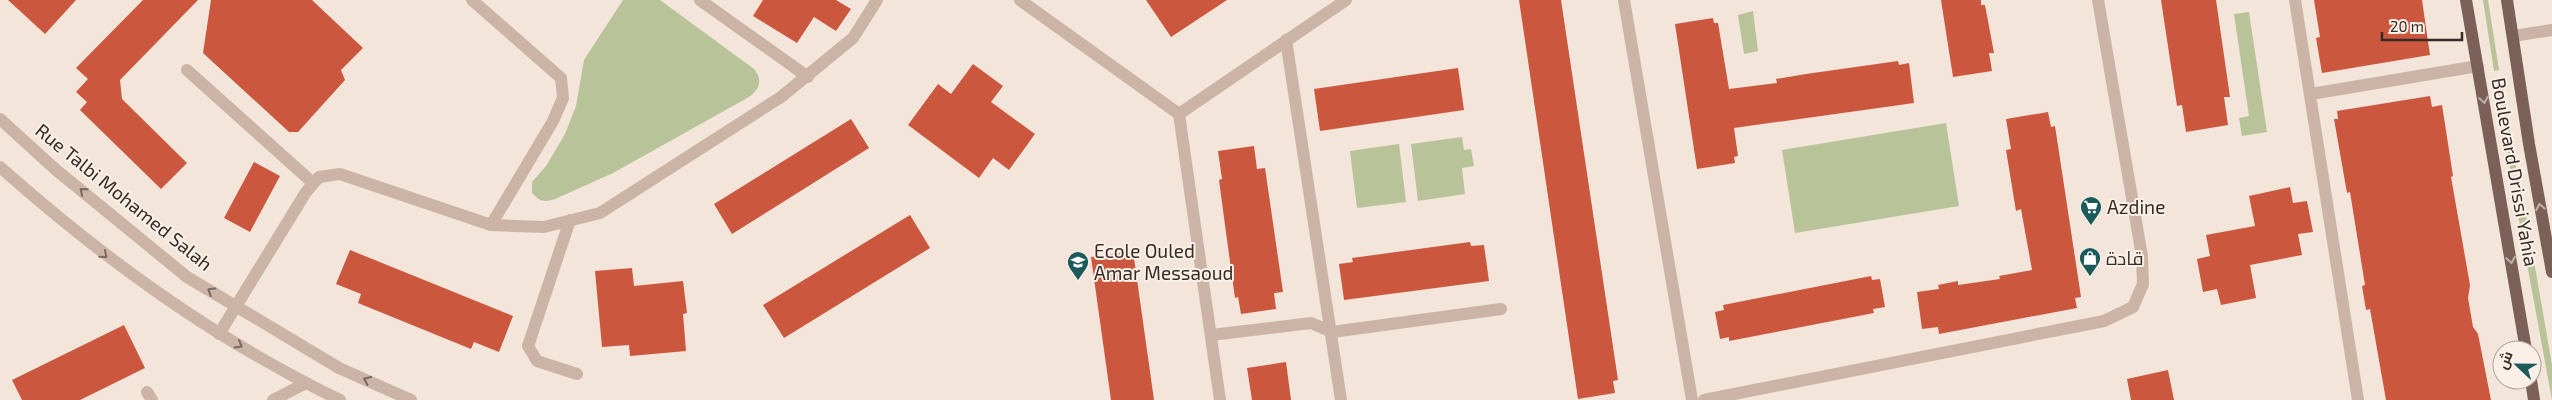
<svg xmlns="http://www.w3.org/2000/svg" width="2552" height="400" viewBox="0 0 2552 400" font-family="'Exo 2',Cairo,sans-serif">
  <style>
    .green { fill: #b8c399 }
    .building { fill: #cc573f }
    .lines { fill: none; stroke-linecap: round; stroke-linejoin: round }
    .minor { stroke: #cbb4a5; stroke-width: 12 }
    .major { stroke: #7a6057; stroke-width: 12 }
    .oneway { stroke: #c0afa6 }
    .oneway2 { stroke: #7a6960 }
    .labels { text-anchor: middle; stroke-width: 4; stroke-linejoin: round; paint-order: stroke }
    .street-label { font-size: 19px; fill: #372b27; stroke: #faf0e7 }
    .poi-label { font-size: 19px; fill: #372b27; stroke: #faf0e7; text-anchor: start }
  </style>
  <rect width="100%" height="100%" fill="#f3e5da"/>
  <g class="green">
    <path d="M623,0H660L754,69C763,80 760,89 749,97L613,173L555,199C544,203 539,201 532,193V182L546,166L565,134L576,106L584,60Z"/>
    <polygon points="2483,0 2488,0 2499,70 2494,71"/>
    <polygon points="1753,11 1758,51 1744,54 1738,15"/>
    <polygon points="2249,12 2267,132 2242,136 2239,118 2249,116 2234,14"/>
    <polygon points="2502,81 2517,173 2511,174 2497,82"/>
    <polygon points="1946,123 1959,206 1795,233 1782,150"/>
    <polygon points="1462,137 1464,150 1471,149 1474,166 1462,168 1465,194 1418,201 1411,144"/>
    <polygon points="1399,144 1406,202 1357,208 1350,151"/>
    <polygon points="2522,192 2552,365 2552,400 2514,193"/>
  </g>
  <g class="building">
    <polygon points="8,0 76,0 45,34"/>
    <polygon points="143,0 198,0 120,80 122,99 187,163 161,189 80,110 87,102 76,92 88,79 76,68"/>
    <polygon points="211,0 312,0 363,48 341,70 345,80 298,132 289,132 203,53"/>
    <polygon points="763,0 836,0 851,9 836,31 814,17 797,43 753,16"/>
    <polygon points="1146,0 1227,0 1171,37"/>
    <polygon points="1519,0 1561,0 1618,380 1613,381 1615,393 1578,399"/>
    <polygon points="1941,0 1981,0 1981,5 1985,5 1994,53 1989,53 1992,71 1953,77"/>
    <polygon points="2161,0 2216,0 2230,97 2224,97 2228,125 2186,132 2182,105 2177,106"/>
    <polygon points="2314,0 2422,0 2430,55 2322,73 2316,38 2320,37"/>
    <polygon points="1713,18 1714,23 1718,23 1729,89 1777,83 1776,79 1806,74 1898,61 1899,65 1909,63 1914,103 1734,128 1738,156 1734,157 1735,163 1697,169 1675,24"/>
    <polygon points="973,64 1003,86 991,102 1035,134 1009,170 993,158 979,178 908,125 938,84 951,94"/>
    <polygon points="1458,68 1464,110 1320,131 1314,89"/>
    <polygon points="2430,96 2432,107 2442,105 2453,176 2451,177 2470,285 2468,298 2473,327 2478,334 2491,400 2386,400 2370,309 2366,310 2362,286 2365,285 2350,192 2347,193 2334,119 2338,119 2337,111"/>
    <polygon points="2048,112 2051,127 2055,126 2081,297 2075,298 2077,308 1939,334 1938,327 1922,329 1917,292 1939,289 1938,285 1958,281 1958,285 2000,279 1999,276 2032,270 2021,209 2016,211 2006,150 2011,149 2006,119"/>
    <polygon points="851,119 869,148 732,234 714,204"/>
    <polygon points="1254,146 1257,169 1265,168 1283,292 1274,293 1276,309 1241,314 1238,297 1235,298 1225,225 1219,180 1222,179 1218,151"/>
    <polygon points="254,162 280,176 250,232 224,218"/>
    <polygon points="2290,187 2293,203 2307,201 2313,232 2298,234 2302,255 2250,265 2256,298 2221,305 2217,289 2203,292 2197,259 2210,256 2206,235 2255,226 2249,196"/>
    <polygon points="910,215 930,248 784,338 763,305"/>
    <polygon points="1470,242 1471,246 1484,245 1489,281 1344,300 1339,264 1353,262 1352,258"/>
    <polygon points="350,250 513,316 499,352 474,342 471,349 358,303 361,294 336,284"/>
    <polygon points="1133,251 1154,400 1111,400 1091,257"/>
    <polygon points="632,268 634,286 683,281 687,313 683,314 686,351 630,356 629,345 602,347 595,271"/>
    <polygon points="1871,276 1872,280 1880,279 1885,307 1873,309 1874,313 1729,341 1729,337 1720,339 1715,312 1724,310 1723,305"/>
    <polygon points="124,325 145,368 80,400 22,400 12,380"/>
    <polygon points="1286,362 1291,400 1252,400 1247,368"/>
    <polygon points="2168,370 2174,400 2131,400 2127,379"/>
  </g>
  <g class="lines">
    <g class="minor">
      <polyline points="472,0 561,78 563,98 553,121 491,225"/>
      <polyline points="700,0 808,77"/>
      <polyline points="1020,0 1179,114 1220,400"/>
      <polyline points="1624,0 1692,400"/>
      <polyline points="2295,0 2358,400"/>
      <polyline points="2513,36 2552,30"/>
      <polyline points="1286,40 1341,400"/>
      <polyline points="187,70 313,183"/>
      <polyline points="2311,94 2478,66"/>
      <polyline points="1179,114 1346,0"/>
      <polyline points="0,119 55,169 187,277 339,368 411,400"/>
      <path d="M0,167C105,260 214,339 340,400"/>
      <polyline points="570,220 528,346 537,361 577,374"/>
      <polyline points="219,334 306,192 319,177 340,174 491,225 544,227 600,213 781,97 853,38 877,0"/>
      <polyline points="1211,335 1311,323 1332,332 1501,309"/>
      <polyline points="147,392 152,400"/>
      <polyline points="273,400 306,383"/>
      <polyline points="1704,400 2104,321 2133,307 2143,284 2142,256 2098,0"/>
    </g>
    <g class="major">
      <polyline points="2466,0 2526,350"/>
      <polyline points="2507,0 2529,144 2552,272"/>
      <polyline points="2531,380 2534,400"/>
    </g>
  </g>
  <defs><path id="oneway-chevron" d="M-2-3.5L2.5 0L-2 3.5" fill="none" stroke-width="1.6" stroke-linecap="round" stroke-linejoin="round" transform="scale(1.25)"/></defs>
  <g class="oneway">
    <use href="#oneway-chevron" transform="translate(2484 100) rotate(80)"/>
    <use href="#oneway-chevron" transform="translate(2540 207) rotate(-100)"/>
    <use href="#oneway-chevron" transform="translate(2511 260) rotate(81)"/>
  </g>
  <g class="oneway2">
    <use href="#oneway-chevron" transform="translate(83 191) rotate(-141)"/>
    <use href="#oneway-chevron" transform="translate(104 255) rotate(40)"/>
    <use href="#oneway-chevron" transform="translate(211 291) rotate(-148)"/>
    <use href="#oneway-chevron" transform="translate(239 345) rotate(30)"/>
    <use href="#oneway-chevron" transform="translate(367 380) rotate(-156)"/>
  </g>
  <defs>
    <g id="supermarket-pin" transform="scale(1.125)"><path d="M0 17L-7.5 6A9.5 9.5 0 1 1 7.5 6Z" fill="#1a5a5a" stroke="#faf0e7"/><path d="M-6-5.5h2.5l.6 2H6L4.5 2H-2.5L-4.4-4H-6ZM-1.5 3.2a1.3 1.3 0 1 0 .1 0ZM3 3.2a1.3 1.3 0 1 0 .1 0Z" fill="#fff"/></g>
    <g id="shop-pin" transform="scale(1.125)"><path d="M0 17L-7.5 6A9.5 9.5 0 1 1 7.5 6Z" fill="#1a5a5a" stroke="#faf0e7"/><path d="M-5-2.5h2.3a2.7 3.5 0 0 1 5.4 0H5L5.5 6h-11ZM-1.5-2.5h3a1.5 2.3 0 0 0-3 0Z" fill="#fff"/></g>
    <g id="school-pin" transform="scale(1.125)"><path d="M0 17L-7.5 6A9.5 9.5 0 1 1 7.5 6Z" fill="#1a5a5a" stroke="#faf0e7"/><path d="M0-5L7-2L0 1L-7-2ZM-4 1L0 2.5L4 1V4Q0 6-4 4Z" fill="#fff"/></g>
  </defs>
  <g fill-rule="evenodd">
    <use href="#supermarket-pin" x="2091" y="207"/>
    <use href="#shop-pin" x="2090" y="258"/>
    <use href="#school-pin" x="1078" y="262"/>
  </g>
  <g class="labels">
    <g class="street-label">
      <text transform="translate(2515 172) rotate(80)" y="7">Boulevard Drissi Yahia</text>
      <text transform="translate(124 197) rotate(39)" y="7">Rue Talbi Mohamed Salah</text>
    </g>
    <g class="poi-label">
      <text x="2107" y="214">Azdine</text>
      <text x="1094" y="258">Ecole Ouled<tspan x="1094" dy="22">Amar Messaoud</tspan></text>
      <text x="2106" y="265">قادة</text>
    </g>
  </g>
  <g transform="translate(2517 365) rotate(292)"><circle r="24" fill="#faf0e7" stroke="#aca19a"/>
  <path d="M0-4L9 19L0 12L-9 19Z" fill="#1a5a5a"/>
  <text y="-8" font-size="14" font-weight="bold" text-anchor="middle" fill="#372b27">ش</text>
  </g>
  <path d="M2382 32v8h80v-8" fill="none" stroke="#372b27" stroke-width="2.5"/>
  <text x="2390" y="32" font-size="15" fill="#372b27" stroke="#faf0e7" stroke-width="4" paint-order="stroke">20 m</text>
</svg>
